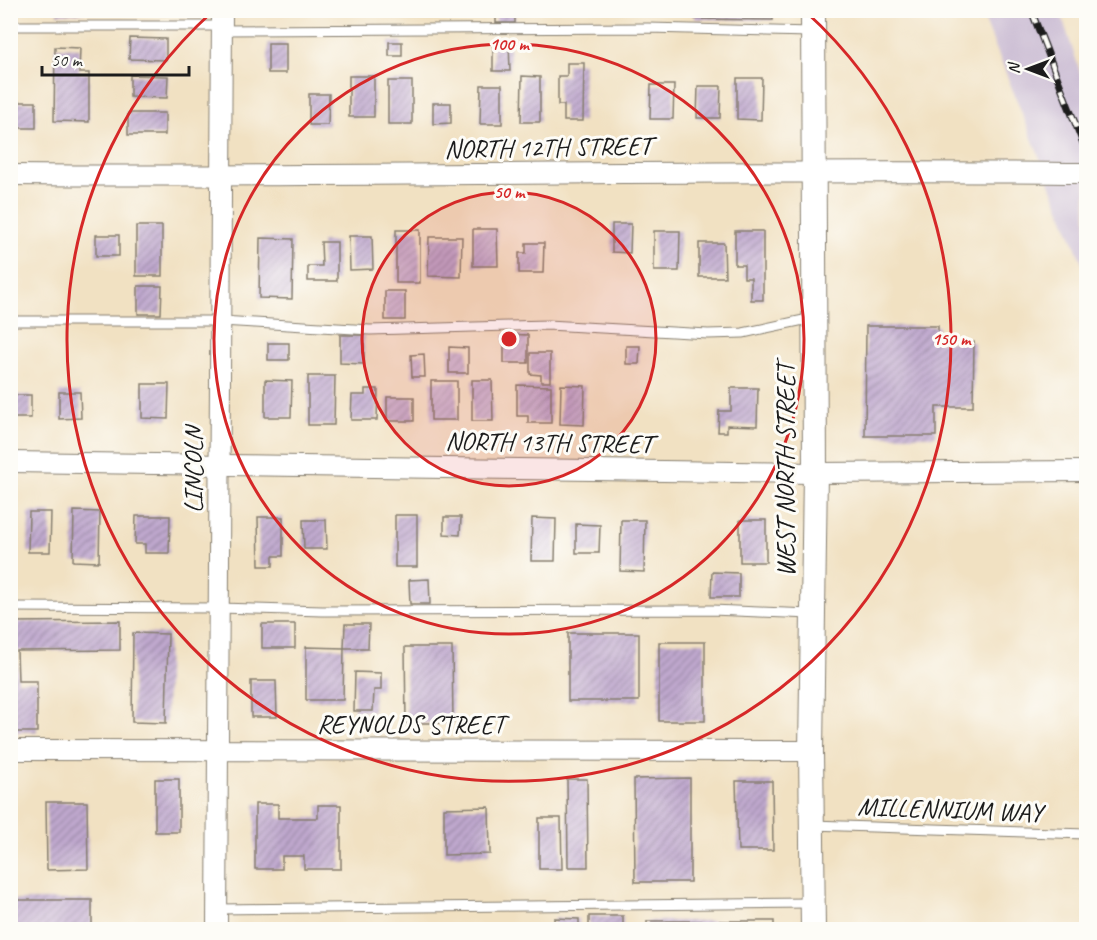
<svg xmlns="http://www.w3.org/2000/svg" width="1097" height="940" viewBox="0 0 1097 940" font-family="Caveat,sans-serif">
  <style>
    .industrial { fill: #ccbed4 }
    .building { fill: url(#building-hatch) }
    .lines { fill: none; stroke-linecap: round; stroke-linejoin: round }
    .service-casing { stroke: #867e6f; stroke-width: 11 }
    .minor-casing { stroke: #867e6f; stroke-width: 22 }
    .tertiary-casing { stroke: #867e6f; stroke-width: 26 }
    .service { stroke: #fff; stroke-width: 9 }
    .minor { stroke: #fff; stroke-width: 20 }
    .tertiary { stroke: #fff; stroke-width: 24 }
    .rail-casing { stroke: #1c1c1c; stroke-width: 7 }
    .rail { stroke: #fdfcf7; stroke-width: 4.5; stroke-dasharray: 14; stroke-linecap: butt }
    .ring { fill: none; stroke: #d62828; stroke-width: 3 }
    .labels { text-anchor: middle; stroke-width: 6; stroke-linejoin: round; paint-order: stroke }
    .street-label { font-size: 26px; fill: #1c1c1c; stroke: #fdfcf7 }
    .centre { fill: #d62828; stroke: #fdfcf7; stroke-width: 3 }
    .ring-label { font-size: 18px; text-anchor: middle; font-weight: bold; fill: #d62828; stroke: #fdfcf7; stroke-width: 6; stroke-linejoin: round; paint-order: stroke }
  </style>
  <defs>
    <pattern id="building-hatch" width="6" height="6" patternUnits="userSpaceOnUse" patternTransform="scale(1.5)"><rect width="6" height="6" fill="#bfa8ce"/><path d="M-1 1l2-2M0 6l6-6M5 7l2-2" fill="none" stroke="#9a88a6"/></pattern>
  </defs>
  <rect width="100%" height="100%" fill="#fdfcf7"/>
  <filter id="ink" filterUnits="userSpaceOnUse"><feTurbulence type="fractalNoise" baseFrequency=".0167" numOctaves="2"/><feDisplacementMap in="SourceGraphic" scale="12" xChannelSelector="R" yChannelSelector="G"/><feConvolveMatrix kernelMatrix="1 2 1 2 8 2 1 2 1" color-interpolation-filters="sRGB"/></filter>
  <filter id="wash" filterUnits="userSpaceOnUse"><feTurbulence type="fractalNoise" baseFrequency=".008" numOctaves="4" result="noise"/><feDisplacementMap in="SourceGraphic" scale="24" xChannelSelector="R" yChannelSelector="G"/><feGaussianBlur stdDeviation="1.35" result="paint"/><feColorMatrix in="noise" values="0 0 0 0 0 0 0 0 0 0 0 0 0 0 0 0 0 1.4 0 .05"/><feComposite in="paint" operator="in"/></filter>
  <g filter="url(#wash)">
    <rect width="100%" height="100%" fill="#f1e1c2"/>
    <polygon class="industrial" points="981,11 1060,11 1086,90 1086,273"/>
    <g id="blocks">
      <g class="building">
        <polygon points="58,10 85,10 85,13 58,14"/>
        <rect x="496" y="10" width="19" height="13"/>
        <polygon points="695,10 773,10 773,20 695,19"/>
        <polygon points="130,38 166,39 166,60 129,59"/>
        <rect x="389" y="42" width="13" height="14"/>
        <polygon points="493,42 509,42 510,71 493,71"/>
        <rect x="268" y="43" width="18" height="30"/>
        <polygon points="55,47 80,48 79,73 89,73 89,122 54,121"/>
        <polygon points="567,63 584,63 583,121 564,121 564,105 558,105 558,76 567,76"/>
        <polygon points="130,75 168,76 167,98 130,97"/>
        <rect x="349" y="76" width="25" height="41"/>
        <polygon points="522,76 540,77 540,122 521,122"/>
        <polygon points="737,78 762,78 761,120 737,119"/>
        <rect x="388" y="81" width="24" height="43"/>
        <polygon points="481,85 502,85 502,124 480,124"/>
        <polygon points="651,85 674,85 673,119 650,119"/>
        <polygon points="698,86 721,86 720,118 697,118"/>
        <polygon points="309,94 329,94 328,125 309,125"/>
        <rect x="16" y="102" width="20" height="26"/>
        <polygon points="433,103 451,103 451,123 433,124"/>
        <rect x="128" y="113" width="37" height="22"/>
        <polygon points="612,224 631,224 630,253 612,252"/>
        <rect x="136" y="226" width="26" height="50"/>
        <polygon points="473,229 497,229 498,266 473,266"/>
        <rect x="396" y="230" width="24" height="53"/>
        <polygon points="654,231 680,231 679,271 654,271"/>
        <polygon points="735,231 763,231 763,300 751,300 751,278 744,278 744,265 735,265"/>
        <rect x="96" y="235" width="23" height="21"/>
        <polygon points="349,236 372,236 373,269 350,270"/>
        <polygon points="429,237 462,237 461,277 428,276"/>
        <polygon points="260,238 293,239 292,299 259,298"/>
        <polygon points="321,242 337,242 337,281 308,281 308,266 322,266"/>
        <polygon points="526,243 544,243 543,273 519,273 519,253 526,253"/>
        <polygon points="699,243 724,243 725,277 699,277"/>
        <polygon points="138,286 162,286 161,314 138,314"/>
        <rect x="385" y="291" width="20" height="29"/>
        <polygon points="866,326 938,326 938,342 974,342 973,407 936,407 936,436 865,436"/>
        <polygon points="504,334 528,335 528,363 504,363"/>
        <polygon points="340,335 364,335 364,364 340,363"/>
        <rect x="268" y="343" width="21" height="17"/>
        <polygon points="626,346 640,346 639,364 626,364"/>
        <polygon points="449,347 468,348 468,373 449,373"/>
        <polygon points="530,353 550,353 550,382 541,382 541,375 530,374"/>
        <polygon points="424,354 425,377 412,377 411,355"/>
        <polygon points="308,376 335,376 334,425 308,425"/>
        <polygon points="265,380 292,381 291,417 265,417"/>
        <polygon points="472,380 492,380 493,421 472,421"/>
        <rect x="431" y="381" width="26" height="39"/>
        <polygon points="142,384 169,384 168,419 142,418"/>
        <polygon points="517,385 551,386 551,423 528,423 528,416 517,416"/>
        <polygon points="561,385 585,386 584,425 560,424"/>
        <polygon points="731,388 758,388 757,426 727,425 727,432 718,432 719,411 731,411"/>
        <polygon points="365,389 378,389 377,420 351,420 352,395 365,395"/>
        <polygon points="59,392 80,392 81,418 59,419"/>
        <rect x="10" y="395" width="21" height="23"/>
        <rect x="387" y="397" width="27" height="24"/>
        <polygon points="74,511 100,512 99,562 73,561"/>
        <polygon points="29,512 51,512 50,552 28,552"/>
        <rect x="395" y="515" width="22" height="52"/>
        <polygon points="136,516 170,516 169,553 145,553 145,544 135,544"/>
        <polygon points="258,517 283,517 283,556 273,556 273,566 259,566"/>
        <polygon points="444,517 461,517 460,535 444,534"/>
        <polygon points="532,518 556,519 555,561 531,561"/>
        <polygon points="303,520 326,520 327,549 304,549"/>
        <polygon points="621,520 645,520 644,572 620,571"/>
        <rect x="740" y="520" width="26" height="42"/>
        <polygon points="576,524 600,525 599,553 576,553"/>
        <polygon points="712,572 739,573 739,597 711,597"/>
        <polygon points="429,579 430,604 410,604 409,580"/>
        <polygon points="120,621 120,650 17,651 18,681 37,681 37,732 10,732 10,622"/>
        <rect x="262" y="624" width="33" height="24"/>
        <polygon points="345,624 369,624 368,648 344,648"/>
        <polygon points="133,633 168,634 166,723 132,722"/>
        <rect x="568" y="633" width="71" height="68"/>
        <rect x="659" y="642" width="46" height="79"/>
        <polygon points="306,647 344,648 343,700 306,700"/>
        <polygon points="405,647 452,647 453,723 406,723"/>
        <polygon points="355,672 381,673 381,690 374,690 373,711 354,711"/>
        <polygon points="251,681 276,681 277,717 251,717"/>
        <polygon points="690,778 690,882 635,882 634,779"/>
        <rect x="155" y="779" width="24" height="53"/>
        <polygon points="567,779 587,779 588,867 568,867"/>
        <polygon points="736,781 772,781 773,850 738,850"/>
        <polygon points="46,802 87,802 88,869 47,870"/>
        <polygon points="255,804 278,804 278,818 318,818 318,805 341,805 341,869 304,869 304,856 282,856 282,869 255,869"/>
        <polygon points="489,807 490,854 444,855 444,808"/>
        <polygon points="539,818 561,818 562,869 539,869"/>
        <rect x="10" y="900" width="82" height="30"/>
        <rect x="589" y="916" width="34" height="14"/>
        <polygon points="554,918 579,919 579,930 554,930"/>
        <rect x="647" y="921" width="127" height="9"/>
      </g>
    </g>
  </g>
  <g filter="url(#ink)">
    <use href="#blocks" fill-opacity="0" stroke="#867e6f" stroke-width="1.5"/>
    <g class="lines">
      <g class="service-casing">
        <g id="service">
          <polyline points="10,26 222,26"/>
          <polyline points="222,30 648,28 811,32"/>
          <polyline points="10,321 221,321 370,330 548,325 708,334 743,333 813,318"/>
          <polyline points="10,607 219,608 322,611 712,610 811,614"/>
          <polyline points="812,825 1086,834"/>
          <polyline points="217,909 810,903"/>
        </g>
      </g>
      <g class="minor-casing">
        <g id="minor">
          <path d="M10,175C369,178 728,169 1086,173"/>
          <polyline points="10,462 815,473 1086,471"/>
          <polyline points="10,750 811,751"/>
          <polyline points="217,930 222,10"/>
        </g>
      </g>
      <g class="tertiary-casing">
        <polyline id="tertiary" points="813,930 811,751 815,473 813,10"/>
      </g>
      <use href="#service" class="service"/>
      <use href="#minor" class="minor"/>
      <use href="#tertiary" class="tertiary"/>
      <g class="rail-casing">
        <polyline id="rail" points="1031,10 1086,151"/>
      </g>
      <use href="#rail" class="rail"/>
    </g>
  </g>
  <circle cx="509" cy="339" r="147" fill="#d62828" fill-opacity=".12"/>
  <g class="ring">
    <circle cx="509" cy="339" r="147"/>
    <circle cx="509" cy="339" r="295"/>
    <path d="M805 11A442 442 0 1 1 213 11"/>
  </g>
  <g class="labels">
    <g class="street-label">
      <text transform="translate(548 147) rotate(-1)" y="9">NORTH 12TH STREET</text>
      <text transform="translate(549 442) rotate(1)" y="9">NORTH 13TH STREET</text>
      <text transform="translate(193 470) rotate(-90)" y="9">LINCOLN</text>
      <text transform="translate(785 470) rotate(-90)" y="9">WEST NORTH STREET</text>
      <text x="411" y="733">REYNOLDS STREET</text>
      <text transform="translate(950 809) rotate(2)" y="9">MILLENNIUM WAY</text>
    </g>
  </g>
  <circle cx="509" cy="339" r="9" class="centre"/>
  <g class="ring-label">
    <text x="509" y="50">100 m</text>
    <text x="509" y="198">50 m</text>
    <text x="951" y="345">150 m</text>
  </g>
  <rect width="1097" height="940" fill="none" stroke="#fdfcf7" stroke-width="36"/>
  <g transform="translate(1028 69) rotate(270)" stroke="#fdfcf7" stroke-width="4.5" paint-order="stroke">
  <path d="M0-4.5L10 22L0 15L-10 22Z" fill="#1c1c1c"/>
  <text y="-9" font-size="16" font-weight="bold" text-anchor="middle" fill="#1c1c1c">N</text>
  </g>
  <path d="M42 66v9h147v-9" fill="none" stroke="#1c1c1c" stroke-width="3"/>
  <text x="51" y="66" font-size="18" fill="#1c1c1c" stroke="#fdfcf7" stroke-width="4.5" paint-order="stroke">50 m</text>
</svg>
